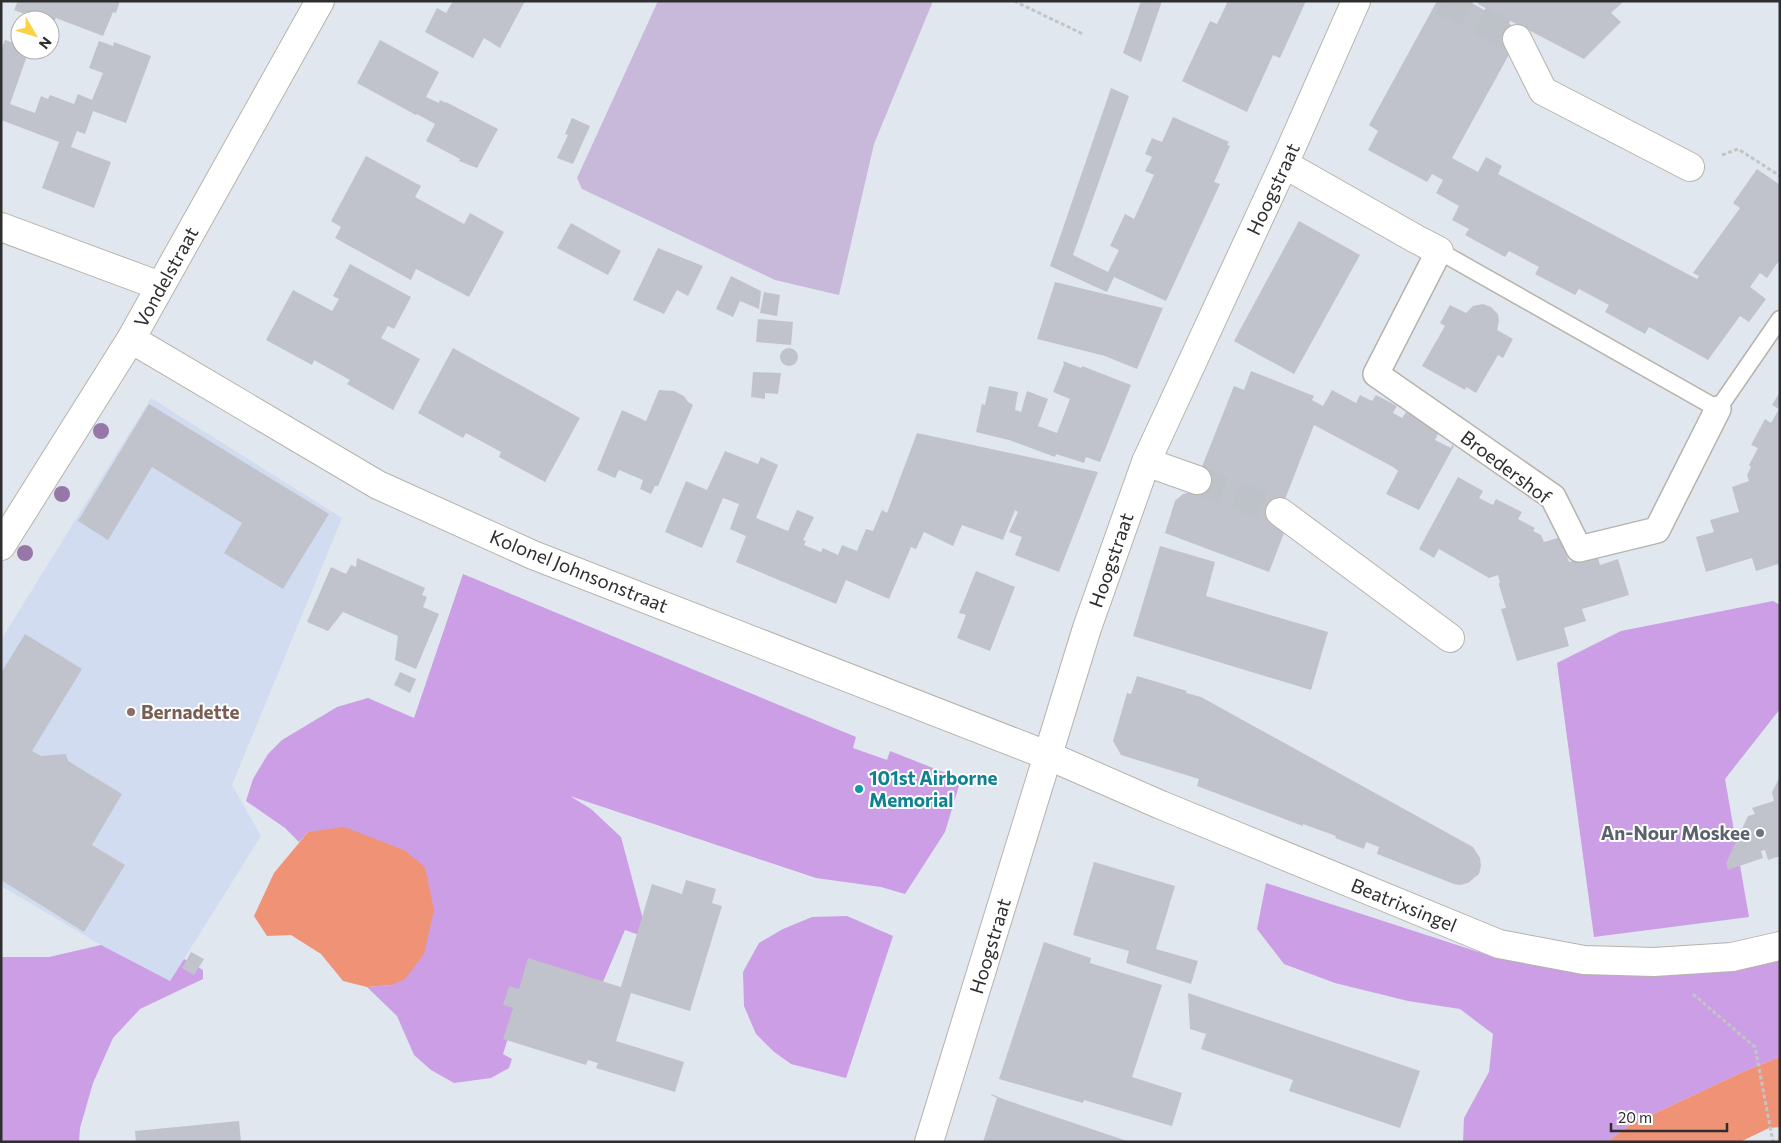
<svg xmlns="http://www.w3.org/2000/svg" width="1781" height="1143" viewBox="0 0 1781 1143" font-family="Commissioner,sans-serif">
  <style>
    .education { fill: #d1dcf0 }
    .green { fill: #cb9ee5 }
    .cemetery { fill: #c8b8d9 }
    .water { fill: #f09275 }
    .building { fill: #c0c3cb }
    .lines { fill: none; stroke-linecap: round; stroke-linejoin: round }
    .minor-tunnel { stroke: #bdc2c8; stroke-width: 28; stroke-dasharray: 28 14; stroke-linecap: butt }
    .service-casing { stroke: #b6b3aa; stroke-width: 19 }
    .pedestrian-casing { stroke: #b6b3aa; stroke-width: 28 }
    .minor-casing { stroke: #b6b3aa; stroke-width: 30 }
    .path { stroke: #c4c4c4; stroke-width: 3; stroke-dasharray: 4 2.5; stroke-linecap: butt }
    .service { stroke: #fff; stroke-width: 16 }
    .pedestrian { stroke: #fff; stroke-width: 25 }
    .minor { stroke: #fff; stroke-width: 28 }
    .tree { fill: #9777a8 }
    .education-dot { fill: #8d6e63; stroke: #fff; stroke-width: 2 }
    .culture-dot { fill: #0f9aa8; stroke: #fff; stroke-width: 2 }
    .worship-dot { fill: #6b7280; stroke: #fff; stroke-width: 2 }
    .labels { text-anchor: middle; stroke-width: 4; stroke-linejoin: round; paint-order: stroke }
    .street-label { font-size: 19px; fill: #2e2e2e; stroke: #fff }
    .education-label { font-size: 19px; font-weight: bold; fill: #785e54; stroke: #fff; text-anchor: start }
    .culture-label { font-size: 19px; font-weight: bold; fill: #0d838f; stroke: #fff; text-anchor: start }
    .worship-label { font-size: 19px; font-weight: bold; fill: #5b616d; stroke: #fff; text-anchor: end }
  </style>
  <rect width="100%" height="100%" fill="#e1e7ef"/>
  <polygon class="education" points="151,398 342,518 232,785 261,836 170,981 101,945 1,886 1,640"/>
  <g class="green">
    <polygon points="463,574 856,737 853,748 887,760 890,751 961,779 945,832 905,894 881,887 816,878 570,796 591,809 621,837 648,938 625,930 597,996 522,994 503,1054 512,1059 509,1068 491,1078 454,1083 431,1070 414,1055 397,1016 367,987 391,985 308,832 299,842 285,828 246,801 253,779 268,754 282,740 337,707 368,698 414,718"/>
    <polygon points="1773,601 1780,605 1780,709 1725,779 1749,917 1594,937 1557,663 1621,631"/>
    <polygon points="1266,883 1494,957 1717,966 1780,961 1780,1057 1745,1071 1630,1125 1607,1142 1463,1142 1464,1118 1489,1072 1493,1034 1460,1009 1408,1001 1335,983 1284,964 1257,929"/>
    <polygon points="847,916 893,936 846,1078 791,1064 773,1051 756,1034 744,1006 743,972 759,943 783,929 812,917"/>
    <polygon points="101,945 170,981 184,959 203,970 203,979 140,1009 113,1038 93,1083 80,1128 79,1142 1,1142 1,957 49,957"/>
  </g>
  <polygon class="cemetery" points="658,1 933,1 874,144 839,295 775,280 582,189 577,178"/>
  <g class="water">
    <polygon points="344,827 404,850 425,867 434,910 424,954 405,979 391,985 367,987 343,981 321,954 291,935 267,936 254,916 274,873 308,832"/>
    <polygon points="1780,1057 1780,1127 1769,1128 1740,1142 1607,1142 1630,1125 1745,1071"/>
  </g>
  <g class="building">
    <polygon points="18,1 120,1 116,13 113,12 103,36 56,18 53,24 50,23 50,20 40,20 14,10"/>
    <polygon points="453,1 525,1 500,48 484,38 473,58 425,32 437,8 446,13"/>
    <polygon points="1141,1 1162,1 1141,62 1123,53"/>
    <polygon points="1228,1 1306,1 1280,58 1273,55 1247,112 1182,81 1210,21 1217,24"/>
    <polygon points="1437,1 1468,1 1522,31 1452,158 1478,172 1486,157 1502,166 1498,174 1697,279 1699,276 1693,273 1740,208 1733,203 1757,169 1780,185 1780,264 1778,262 1767,278 1760,273 1750,287 1766,299 1749,322 1740,316 1708,360 1649,327 1645,334 1605,312 1609,305 1579,289 1575,295 1535,274 1539,267 1509,251 1505,257 1465,235 1469,229 1452,220 1459,206 1436,193 1443,180 1432,174 1427,182 1368,150 1378,131 1369,125"/>
    <polygon points="1479,1 1624,1 1611,13 1621,22 1584,59 1478,4"/>
    <polygon points="20,25 20,43 14,41"/>
    <polygon points="5,40 20,45 20,50 29,50 10,104 35,113 41,96 48,99 50,95 74,104 78,94 92,100 103,73 89,68 99,41 113,46 114,42 151,56 126,123 93,111 85,134 77,131 71,147 111,162 94,208 42,188 59,142 1,120 1,50"/>
    <polygon points="380,40 439,72 426,97 439,103 440,100 446,103 446,102 498,129 477,168 459,161 460,159 426,141 435,124 417,114 416,115 357,83"/>
    <polygon points="1111,88 1129,96 1073,255 1108,272 1119,250 1110,246 1125,214 1134,219 1154,175 1145,171 1152,157 1145,154 1152,138 1162,142 1173,117 1229,142 1227,145 1230,146 1214,182 1220,184 1166,301 1114,277 1107,292 1050,266"/>
    <polygon points="572,118 590,126 573,164 557,158 568,135 565,134"/>
    <polygon points="366,156 421,186 415,197 464,224 470,213 504,232 469,297 416,269 411,280 335,238 341,227 331,221"/>
    <polygon points="1299,221 1360,255 1294,374 1234,341"/>
    <polygon points="571,223 621,251 608,275 557,248"/>
    <polygon points="658,248 703,266 688,296 677,290 664,314 633,300"/>
    <polygon points="350,264 411,297 394,329 388,326 381,338 420,359 393,410 347,384 350,380 314,360 312,365 266,340 293,290 332,311 339,299 333,296"/>
    <polygon points="731,276 761,291 759,309 740,301 733,317 716,309"/>
    <polygon points="1055,282 1163,308 1137,369 1105,356 1037,339"/>
    <polygon points="764,292 780,295 777,316 760,313"/>
    <polygon points="1483,304 1491,307 1498,314 1499,321 1497,330 1513,339 1503,358 1498,355 1476,393 1466,387 1465,390 1422,366 1445,326 1440,323 1450,305 1466,313 1473,306"/>
    <polygon points="758,319 793,322 791,345 756,342"/>
    <polygon points="453,348 580,418 545,482 499,457 501,452 466,433 463,438 418,413"/>
    <circle cx="789" cy="357" r="9"/>
    <polygon points="1063,361 1081,368 1082,366 1131,385 1100,462 1086,457 1084,463 1056,454 1055,457 1009,440 976,432 982,404 985,405 989,386 1018,392 1015,410 1021,412 1027,391 1048,399 1038,426 1057,433 1070,399 1053,392 1064,364"/>
    <polygon points="1251,371 1314,396 1312,400 1323,406 1332,390 1356,403 1360,395 1372,401 1376,395 1397,406 1393,413 1402,418 1406,412 1440,430 1435,440 1451,448 1452,445 1454,446 1419,510 1386,494 1398,471 1393,467 1314,425 1280,512 1286,528 1269,572 1165,533 1175,501 1183,494 1192,492 1234,386 1244,390"/>
    <polygon points="753,372 781,373 778,394 765,393 765,399 751,397"/>
    <polygon points="659,390 674,391 684,396 688,402 693,405 658,486 655,486 651,494 640,489 643,480 619,470 615,478 597,470 622,410 646,421"/>
    <polygon points="1780,392 1780,568 1778,564 1756,571 1752,558 1706,572 1696,537 1714,532 1710,520 1739,512 1732,487 1749,481 1747,475 1751,467 1749,465 1758,448 1751,445 1765,419 1771,423 1779,409 1772,405"/>
    <polygon points="149,404 329,514 283,589 224,553 242,523 152,467 108,540 78,521"/>
    <polygon points="917,433 1098,472 1059,572 1015,555 1022,537 1009,532 1018,512 1015,510 1003,540 962,525 953,546 924,532 916,549 911,547 889,599 846,580 836,604 736,562 746,536 730,529 739,504 723,498 702,548 665,532 686,481 707,490 725,451 758,464 761,457 778,465 756,518 788,531 797,510 814,517 803,540 806,541 804,545 821,552 823,548 838,555 842,545 857,551 866,529 873,531 882,510 887,513"/>
    <polygon points="1458,477 1483,491 1479,498 1493,505 1496,499 1522,512 1518,519 1535,528 1533,531 1541,535 1544,542 1561,537 1569,562 1597,554 1600,565 1618,559 1629,595 1582,609 1586,621 1564,628 1569,646 1517,661 1501,609 1506,608 1499,585 1499,583 1500,583 1498,575 1489,578 1439,549 1434,558 1419,549"/>
    <polygon points="1160,546 1215,562 1206,596 1328,632 1311,690 1133,636"/>
    <polygon points="357,558 425,588 422,595 427,597 423,607 439,614 416,669 395,660 398,636 343,612 328,631 307,622 331,567 346,574 351,565 356,567"/>
    <polygon points="976,571 1015,587 990,651 957,638 966,615 959,613"/>
    <polygon points="25,634 82,669 32,751 41,756 66,754 68,761 122,794 92,845 125,865 84,932 1,880 1,673"/>
    <polygon points="400,672 416,679 410,693 394,685"/>
    <polygon points="1137,676 1187,691 1186,693 1201,697 1473,847 1480,858 1481,866 1479,874 1468,883 1460,885 1454,884 1377,854 1379,847 1366,842 1364,849 1335,838 1336,836 1303,824 1303,826 1197,786 1199,779 1121,755 1113,741 1127,693 1131,694"/>
    <polygon points="1780,777 1780,856 1768,860 1765,850 1761,851 1763,858 1728,870 1726,863 1748,816 1755,814 1752,808 1774,801 1772,792"/>
    <polygon points="1094,862 1175,886 1156,949 1198,961 1191,984 1126,963 1129,951 1073,935"/>
    <polygon points="686,880 716,889 712,903 722,906 690,1011 631,993 616,1041 684,1062 675,1092 596,1068 598,1063 588,1060 586,1065 503,1039 513,1008 503,1005 509,986 519,989 528,958 621,987 652,884 682,894"/>
    <polygon points="1044,942 1091,958 1090,963 1162,985 1132,1077 1182,1093 1172,1126 1084,1100 1083,1103 999,1079"/>
    <polygon points="191,952 204,959 194,975 182,968"/>
    <polygon points="1188,993 1420,1071 1400,1128 1289,1091 1293,1080 1201,1049 1206,1034 1190,1029"/>
    <polygon points="991,1094 1003,1099 1130,1142 983,1142 997,1098 991,1095"/>
    <polygon points="239,1121 241,1142 136,1142 135,1131"/>
  </g>
  <g class="lines">
    <g class="minor-tunnel">
      <polyline points="1442,1 1517,39"/>
      <polyline points="1197,480 1280,512"/>
    </g>
    <g class="service-casing">
      <polyline id="service" points="1439,251 1718,409 1780,319"/>
    </g>
    <g class="pedestrian-casing">
      <polyline id="pedestrian" points="1439,251 1376,374 1553,497 1579,549 1657,530 1718,409"/>
    </g>
    <g class="minor-casing">
      <g id="minor">
        <polyline points="1517,39 1543,91 1690,167"/>
        <polyline points="1284,164 1416,239 1439,251"/>
        <polyline points="1,227 160,286"/>
        <polyline points="131,339 378,485 533,555 1049,756 1161,805 1499,944 1584,960 1654,962 1732,957 1780,946"/>
        <polyline points="1146,462 1197,480"/>
        <polyline points="1280,512 1450,638"/>
        <polyline points="1,546 131,339 320,1"/>
        <polyline points="929,1142 1087,628 1146,462 1284,164 1356,1"/>
      </g>
    </g>
    <g class="path">
      <polyline points="1014,1 1083,34"/>
      <polyline points="1722,155 1738,149 1780,176"/>
      <polyline points="1693,994 1755,1047 1773,1142"/>
    </g>
    <use href="#service" class="service"/>
    <use href="#pedestrian" class="pedestrian"/>
    <use href="#minor" class="minor"/>
  </g>
  <g class="tree">
    <circle cx="101" cy="431" r="8"/>
    <circle cx="62" cy="494" r="8"/>
    <circle cx="25" cy="553" r="8"/>
  </g>
  <circle class="education-dot" cx="131" cy="712" r="5"/>
  <circle class="culture-dot" cx="859" cy="789" r="5"/>
  <circle class="worship-dot" cx="1760" cy="833" r="5"/>
  <g class="labels">
    <g class="street-label">
      <text transform="translate(1273 189) rotate(-65)" y="7">Hoogstraat</text>
      <text transform="translate(166 277) rotate(-61)" y="7">Vondelstraat</text>
      <text transform="translate(1506 467) rotate(37)" y="7">Broedershof</text>
      <text transform="translate(1111 560) rotate(-71)" y="7">Hoogstraat</text>
      <text transform="translate(579 571) rotate(22)" y="7">Kolonel Johnsonstraat</text>
      <text transform="translate(1404 905) rotate(22)" y="7">Beatrixsingel</text>
      <text transform="translate(990 946) rotate(-73)" y="7">Hoogstraat</text>
    </g>
    <g class="education-label">
      <text x="141" y="719">Bernadette</text>
    </g>
    <g class="culture-label">
      <text x="869" y="785">101st Airborne<tspan x="869" dy="22">Memorial</tspan></text>
    </g>
    <g class="worship-label">
      <text x="1750" y="840">An-Nour Moskee</text>
    </g>
  </g>
  <rect width="1781" height="1143" fill="none" stroke="#2e2e2e" stroke-width="5"/>
  <g transform="translate(35 35) rotate(128)"><circle r="24" fill="#ffffff" stroke="#ababab"/>
  <path d="M0-4L9 19L0 12L-9 19Z" fill="#fbd342"/>
  <text y="-8" font-size="14" font-weight="bold" text-anchor="middle" fill="#2e2e2e">N</text>
  </g>
  <path d="M1611 1123v8h116v-8" fill="none" stroke="#2e2e2e" stroke-width="2.5"/>
  <text x="1618" y="1123" font-size="15" fill="#2e2e2e" stroke="#ffffff" stroke-width="4" paint-order="stroke">20 m</text>
</svg>
